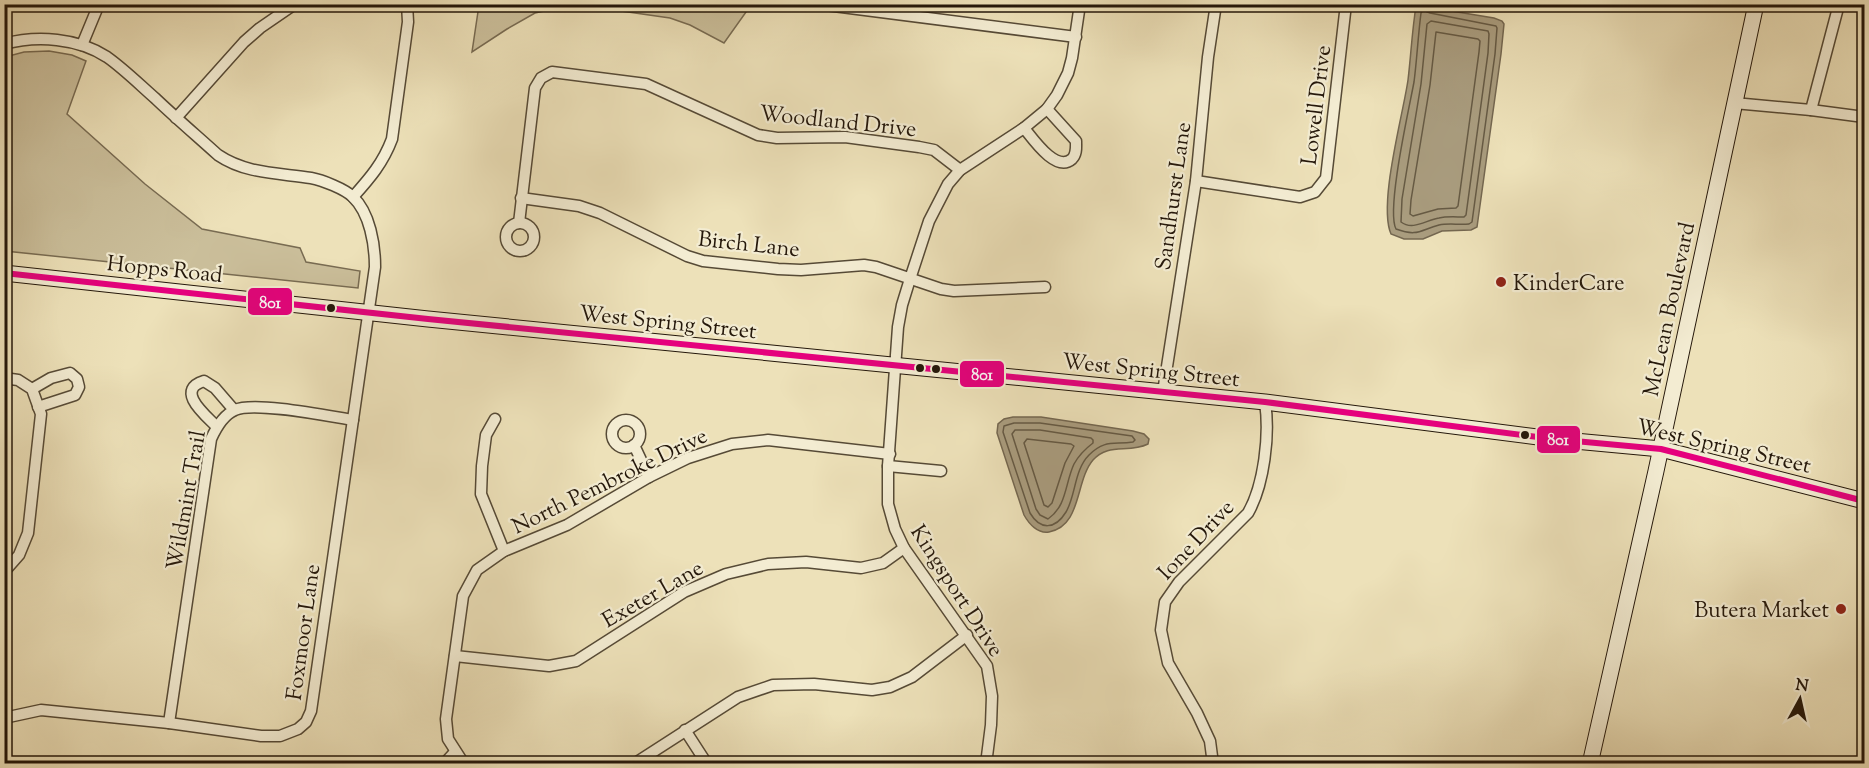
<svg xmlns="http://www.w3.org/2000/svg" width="1869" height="768" viewBox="0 0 1869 768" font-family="'Sorts Mill Goudy',serif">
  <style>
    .green { fill: #cbbf9b; stroke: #786b52; stroke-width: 1.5 }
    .water { fill: #a99c7e; stroke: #746750; stroke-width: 1.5 }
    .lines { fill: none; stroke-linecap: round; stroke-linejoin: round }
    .shore { stroke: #665a44; stroke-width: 1.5 }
    .street-casing { stroke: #564a36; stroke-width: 13 }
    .secondary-casing { stroke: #24170a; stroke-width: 17 }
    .street { stroke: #f3ecd2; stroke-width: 10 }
    .secondary { stroke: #f3ecd2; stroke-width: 15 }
    .bus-1-casing { stroke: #f3ecd2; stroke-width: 10 }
    .bus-1 { stroke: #e5007d; stroke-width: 6 }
    .poi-dot { fill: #8f2418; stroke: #f3ecd2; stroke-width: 2 }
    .bus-dot { fill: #24170a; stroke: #f3ecd2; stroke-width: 2 }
    .labels { text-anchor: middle; stroke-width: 4.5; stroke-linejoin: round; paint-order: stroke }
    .street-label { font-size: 22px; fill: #24170a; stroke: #f3ecd2 }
    .poi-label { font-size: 22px; fill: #24170a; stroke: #f3ecd2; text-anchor: start }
    .line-badge { stroke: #f3ecd2; stroke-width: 2 }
    .badge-label { font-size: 16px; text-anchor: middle; font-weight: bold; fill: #fff }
  </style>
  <rect width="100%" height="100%" fill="#ede1b9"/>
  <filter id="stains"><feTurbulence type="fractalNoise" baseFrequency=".00333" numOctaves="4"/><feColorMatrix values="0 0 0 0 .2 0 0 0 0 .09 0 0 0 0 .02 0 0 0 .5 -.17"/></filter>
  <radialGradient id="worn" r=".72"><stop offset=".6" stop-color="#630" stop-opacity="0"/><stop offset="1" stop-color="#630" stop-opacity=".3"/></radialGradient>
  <g class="green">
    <polygon points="479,5 571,5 535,13 507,29 472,52"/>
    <polygon points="579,5 751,4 751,5 724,43 690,25 670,18"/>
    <polygon points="49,51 72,55 86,61 67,114 145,184 202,229 300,248 306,262 360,271 358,288 5,251 5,57 24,52"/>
  </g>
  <g class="water">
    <path d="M1416,6L1427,7L1494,18L1502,21L1504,24L1501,54L1477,227L1471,230L1442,231L1423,239H1404L1391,234C1378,204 1403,115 1408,80C1411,55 1412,31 1416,6Z"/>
    <path d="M1013,417H1041L1133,431L1144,434L1149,439L1148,444C1128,454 1109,442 1093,460C1075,481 1082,526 1049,532C1038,534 1029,524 1024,515L997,433L998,424L1004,419Z"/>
  </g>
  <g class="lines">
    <g class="shore">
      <path d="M1423,10L1430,13L1496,26L1497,28L1495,54L1472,222L1469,224C1459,225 1448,223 1439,225C1420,230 1418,237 1396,229C1386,210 1409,109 1414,82C1417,59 1418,36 1421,13Z"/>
      <path d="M1431,21L1488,31L1489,34L1488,53L1466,215L1464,217C1456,217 1447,216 1439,218C1426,220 1413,231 1401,222L1402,199L1421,84L1427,24Z"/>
      <polygon points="1436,32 1478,39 1480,41 1479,52 1458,206 1456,208 1438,209 1413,216 1410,214 1411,200 1430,85"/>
      <path d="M1014,423H1040L1132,436L1135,440L1133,442C1114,445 1105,439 1089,455C1074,470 1076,495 1066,512C1055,530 1040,530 1030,513L1003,432L1004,426Z"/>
      <path d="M1015,430H1040L1091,438L1093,440V443C1085,449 1079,455 1074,464C1065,483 1067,506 1048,519L1040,515L1036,509L1012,434Z"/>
      <polygon points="1027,439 1071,444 1074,446 1065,463 1052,503 1048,507 1044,505 1024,443"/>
    </g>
    <g class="street-casing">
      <g id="street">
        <polyline points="818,4 1076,37"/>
        <path d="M4,44C37,35 78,38 107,57C124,69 140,85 156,99C176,118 197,136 218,155C246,174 279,173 311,178C322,180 345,189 353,197C370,213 375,245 375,267L311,711L306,722L298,729L280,736H261L169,723L41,710L4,718"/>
        <polyline points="82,45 99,4"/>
        <polyline points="1734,103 1811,110 1864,117"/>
        <polyline points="1811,110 1839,4"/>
        <polyline points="176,118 244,42 260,28 295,4"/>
        <path d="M1024,128C1033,139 1056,173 1072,159C1077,154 1076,147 1076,141L1047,109"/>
        <polyline points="1196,181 1300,197 1315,192 1326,178 1346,4"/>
        <path d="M353,197C370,178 383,163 392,139L408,22L407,4"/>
        <polyline points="521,198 579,206 600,213 687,256 703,261 778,269 801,270 864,265 876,267 941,289 954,291 1045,287"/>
        <polyline points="519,223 535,88 541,78 552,72 646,84 758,135 777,138 845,137 919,147 934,150 960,170"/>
        <circle cx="520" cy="237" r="14"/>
        <polyline points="4,378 18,380 32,389 41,414 28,533 19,555 4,572"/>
        <polyline points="32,389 51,378 70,373 77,379 79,387 75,395 38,407"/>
        <polyline points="1163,392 1196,181 1208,57 1216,4"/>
        <polyline points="495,419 486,435 482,466 481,494 504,551"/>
        <circle cx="626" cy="434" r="14"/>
        <path d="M216,426C204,414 175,390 204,381L215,388L234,410"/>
        <polyline points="634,445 649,477"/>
        <polyline points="888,466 941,471"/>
        <polyline points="455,656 549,666 576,661 684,592 726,574 768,564 806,562 861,568 883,563 904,548"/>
        <path d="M169,723L211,439C216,428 223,415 235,410C254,401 328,416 353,420"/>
        <polyline points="685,730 707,764"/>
        <polyline points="444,764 455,752"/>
        <polyline points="464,764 448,739 446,719 463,596 477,570 504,551 567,525 649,477 688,458 732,444 768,440 890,454"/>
        <polyline points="634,764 738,697 773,685 814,684 872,690 890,687 912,677 967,635"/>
        <polyline points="986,764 991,725 992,696 987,666 904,548 895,529 888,504 888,466 898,327 902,305 910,279 929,221 948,184 960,170 1024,128 1047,109 1057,95 1068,73 1072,58 1080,4"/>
        <path d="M1213,764L1210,741L1197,713L1168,663L1161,630L1165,602L1179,582L1248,513C1264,485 1270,435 1265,402"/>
      </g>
    </g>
    <g class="secondary-casing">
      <g id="secondary">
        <polyline points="4,273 428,319 1265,402 1553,439 1661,449 1864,501"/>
        <polyline points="1590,764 1656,471 1756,4"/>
      </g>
    </g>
    <use href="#street" class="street"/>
    <use href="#secondary" class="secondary"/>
    <g class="bus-1-casing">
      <polyline id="bus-1" points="4,273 428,319 1265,402 1553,439 1661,449 1864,501"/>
    </g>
    <use href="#bus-1" class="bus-1"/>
  </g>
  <g class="poi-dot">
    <circle cx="1501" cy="282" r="6"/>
    <circle cx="1841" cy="609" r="6"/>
  </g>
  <g class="bus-dot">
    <circle cx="331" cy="308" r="5"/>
    <circle cx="920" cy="368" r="5"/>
    <circle cx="936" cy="369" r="5"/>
    <circle cx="1525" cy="435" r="5"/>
  </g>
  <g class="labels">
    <g class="street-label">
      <text transform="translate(1315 105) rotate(-83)" y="8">Lowell Drive</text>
      <text transform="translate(838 120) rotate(6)" y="8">Woodland Drive</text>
      <text transform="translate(1172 196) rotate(-82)" y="8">Sandhurst Lane</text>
      <text transform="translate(749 243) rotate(6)" y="8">Birch Lane</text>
      <text transform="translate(165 268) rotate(6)" y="8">Hopps Road</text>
      <text transform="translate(1668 309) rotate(-78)" y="8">McLean Boulevard</text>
      <text transform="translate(668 321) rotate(6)" y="8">West Spring Street</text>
      <text transform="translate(1151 369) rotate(6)" y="8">West Spring Street</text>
      <text transform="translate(1724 445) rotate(13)" y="8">West Spring Street</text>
      <text transform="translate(609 480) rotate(-26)" y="8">North Pembroke Drive</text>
      <text transform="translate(185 500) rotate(-80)" y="8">Wildmint Trail</text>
      <text transform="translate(1195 539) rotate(-47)" y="8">Ione Drive</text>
      <text transform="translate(958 590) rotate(57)" y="8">Kingsport Drive</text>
      <text transform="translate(652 593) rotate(-30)" y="8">Exeter Lane</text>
      <text transform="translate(302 632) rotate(-82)" y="8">Foxmoor Lane</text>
    </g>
    <g class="poi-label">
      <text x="1513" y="290">KinderCare</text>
      <text x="1829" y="617" text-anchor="end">Butera Market</text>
    </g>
  </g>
  <g class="line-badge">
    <rect x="247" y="287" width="46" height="29" rx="6" fill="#e5007d"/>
    <rect x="959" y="360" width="46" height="28" rx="6" fill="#e5007d"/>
    <rect x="1536" y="425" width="45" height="29" rx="6" fill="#e5007d"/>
  </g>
  <g class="badge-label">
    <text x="270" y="308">801</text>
    <text x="982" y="380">801</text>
    <text x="1558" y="445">801</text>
  </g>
  <rect width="1869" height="768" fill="none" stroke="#ede1b9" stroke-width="24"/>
  <rect x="6" y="6" width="1857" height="756" fill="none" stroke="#24170a" stroke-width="3"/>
  <rect x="12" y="12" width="1845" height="744" fill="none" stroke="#24170a" stroke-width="1.5"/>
  <g transform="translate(1800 699) rotate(8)" stroke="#f3ecd2" stroke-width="4.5" paint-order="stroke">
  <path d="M0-4.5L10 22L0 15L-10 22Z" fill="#24170a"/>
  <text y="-9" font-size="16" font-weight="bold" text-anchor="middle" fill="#24170a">N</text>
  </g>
  <rect width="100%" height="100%" filter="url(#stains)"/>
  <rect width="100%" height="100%" fill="url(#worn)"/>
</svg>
